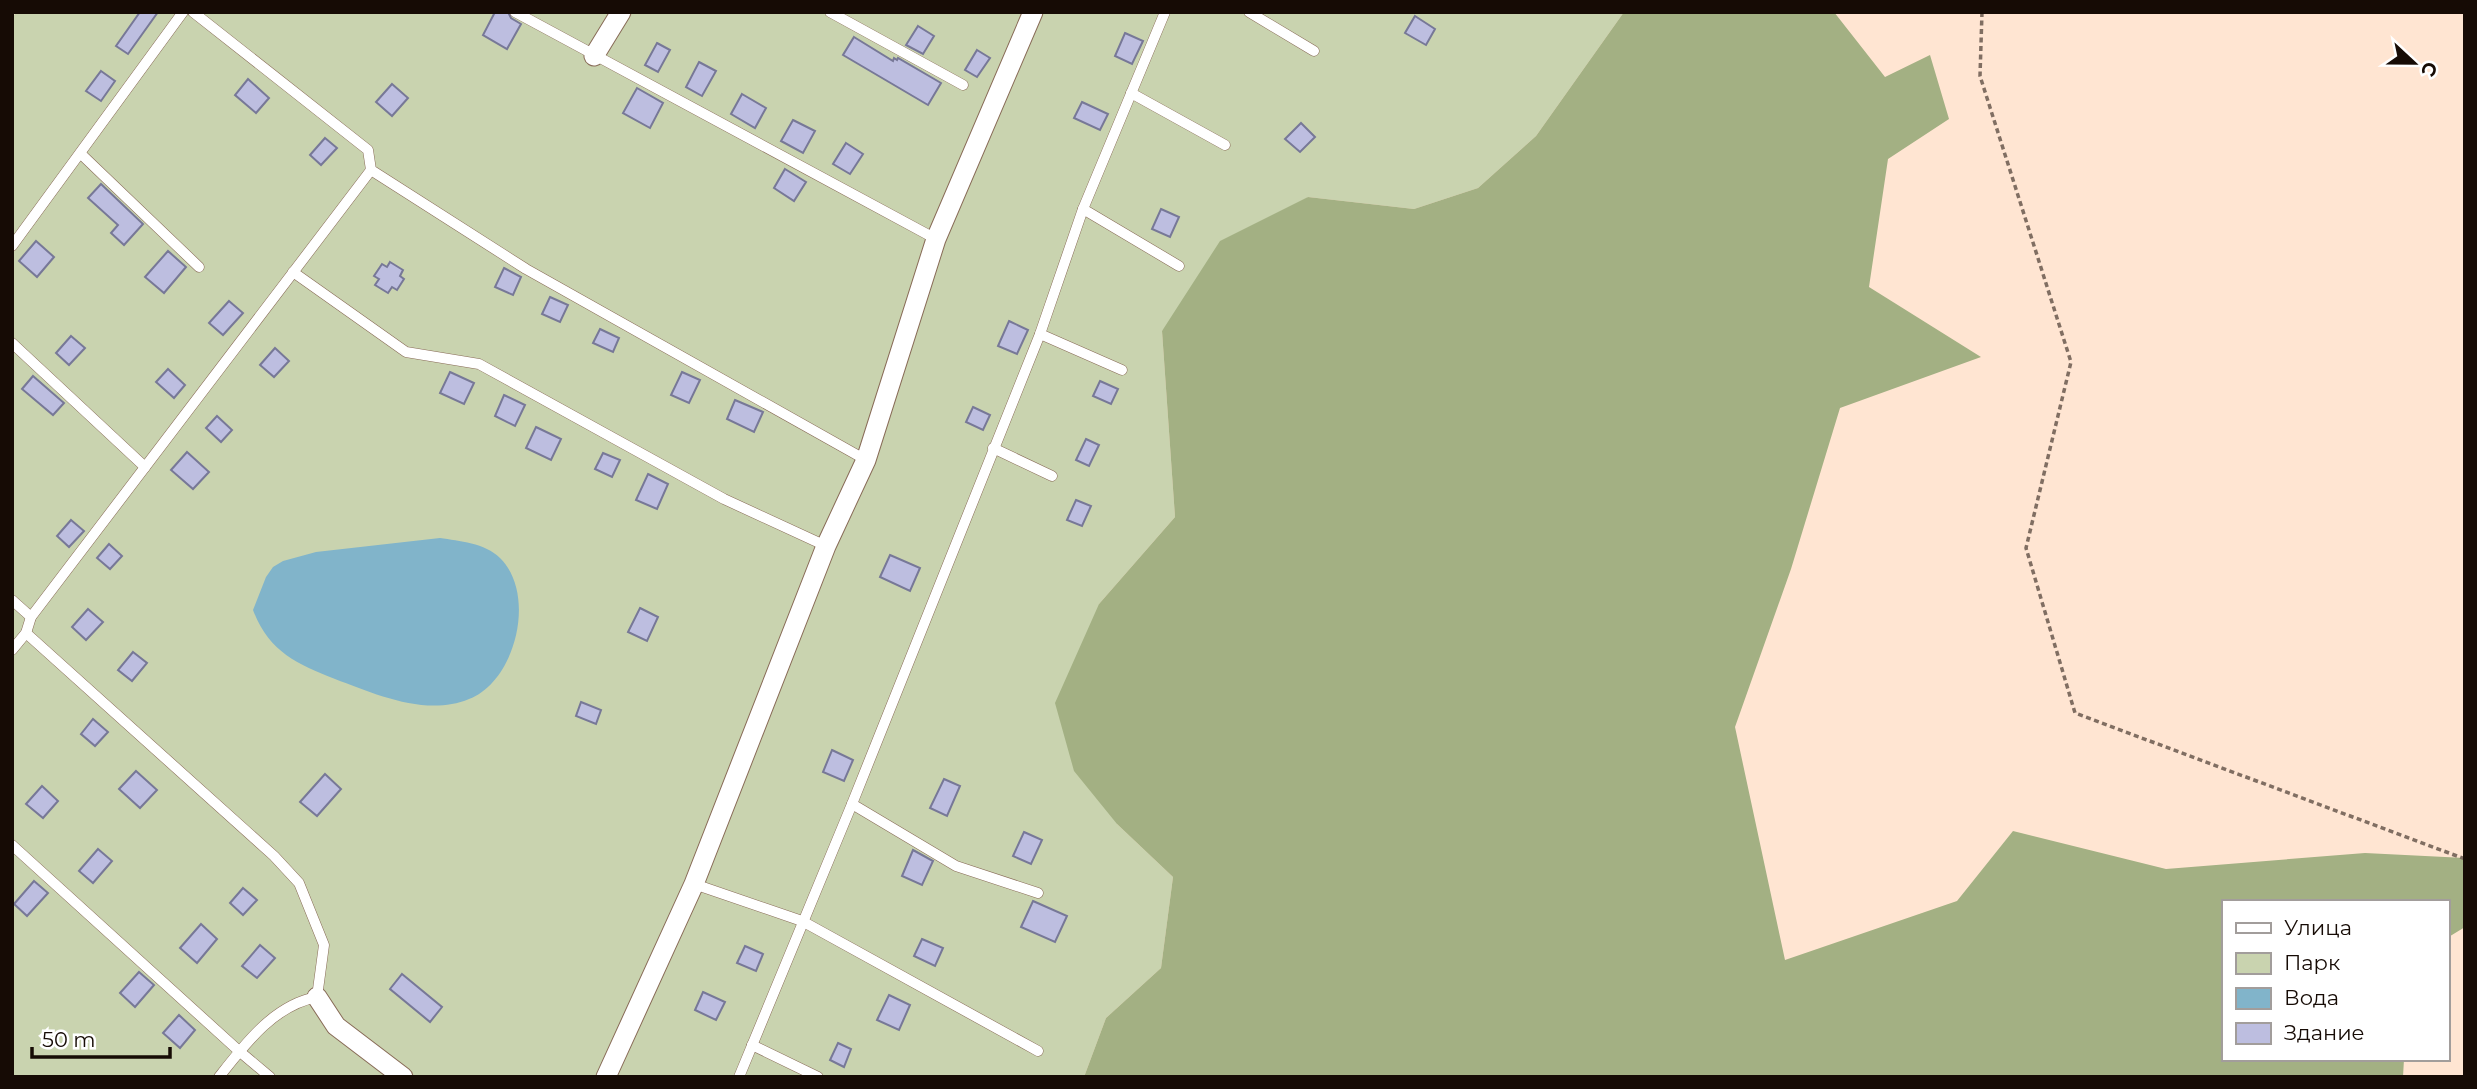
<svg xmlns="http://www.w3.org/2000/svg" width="2477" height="1089" viewBox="0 0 2477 1089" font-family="Montserrat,sans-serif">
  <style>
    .green { fill: #c9d3af }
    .forest { fill: #a3b083 }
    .water { fill: #81b4ca }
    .building { fill: #bdbee0; stroke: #777897; stroke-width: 2 }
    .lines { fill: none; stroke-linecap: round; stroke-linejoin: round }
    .service-casing { stroke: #886b57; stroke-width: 11 }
    .minor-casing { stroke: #886b57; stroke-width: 21 }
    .path { stroke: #806e62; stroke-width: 3.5; stroke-dasharray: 5 3.5; stroke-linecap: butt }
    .service { stroke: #fff; stroke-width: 10 }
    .minor { stroke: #fff; stroke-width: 19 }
  </style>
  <rect width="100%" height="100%" fill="#ffe5d2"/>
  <polygon class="green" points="17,12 1624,12 1536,136 1478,188 1414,209 1308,197 1162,331 1175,517 1099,604 1117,824 1173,877 1161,968 1106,1018 1084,1077 12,1077 12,17"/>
  <polygon class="forest" points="1624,12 1834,12 1885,77 1930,55 1949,119 1888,159 1869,287 1981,357 1840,408 1791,569 1735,727 1785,960 1957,901 2013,831 2166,869 2365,853 2465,858 2465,927 2447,938 2447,902 2223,902 2223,1059 2404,1059 2403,1077 1084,1077 1106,1018 1161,968 1173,877 1117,824 1074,771 1055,703 1099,604 1175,517 1162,331 1220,241 1308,197 1414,209 1478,188 1536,136"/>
  <path class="water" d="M440,538C459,541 485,543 500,558C537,594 516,681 469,699C426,717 375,694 335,679C297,664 269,652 253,610L266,577L273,567L283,561L316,552Z"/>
  <g class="building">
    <polygon points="140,12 158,12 128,54 116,46"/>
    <polygon points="495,12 508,12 511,18 521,24 507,49 483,35"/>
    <polygon points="1415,16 1435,29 1426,45 1405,33"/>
    <polygon points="918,26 934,36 923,54 906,45"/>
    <polygon points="1125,33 1143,41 1132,64 1115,56"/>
    <polygon points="854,37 893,61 894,58 897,60 898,58 941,83 928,105 843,55"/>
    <polygon points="657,43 670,50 658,72 645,65"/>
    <polygon points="977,50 990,58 977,77 965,70"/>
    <polygon points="699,62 716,71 702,96 686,87"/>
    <polygon points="101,71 115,81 101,101 86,91"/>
    <polygon points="248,79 269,98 256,113 235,95"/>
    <polygon points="392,84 408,98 392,116 376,102"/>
    <polygon points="637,88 663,103 650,128 623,113"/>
    <polygon points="742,94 766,108 755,128 731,114"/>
    <polygon points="1082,102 1108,114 1100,130 1074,118"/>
    <polygon points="793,120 815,131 803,153 781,141"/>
    <polygon points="1301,123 1315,137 1300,152 1285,139"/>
    <polygon points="325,138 337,148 321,165 310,155"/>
    <polygon points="846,143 863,154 850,174 833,164"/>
    <polygon points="785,169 806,182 794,201 774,188"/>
    <polygon points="101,184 143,224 124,245 111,233 118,225 88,198"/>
    <polygon points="1161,209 1179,217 1170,237 1152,229"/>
    <polygon points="36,241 54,257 37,277 19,261"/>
    <polygon points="168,251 186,267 164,293 145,277"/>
    <polygon points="390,262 403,270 400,276 404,279 397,290 392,287 388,293 375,285 379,279 374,276 382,264 387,267"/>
    <polygon points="504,268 521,277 513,295 495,287"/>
    <polygon points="550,297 568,305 560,322 542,314"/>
    <polygon points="229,301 243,313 223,335 209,323"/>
    <polygon points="1009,321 1028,330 1017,354 998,346"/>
    <polygon points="600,329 619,338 613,352 593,343"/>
    <polygon points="71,336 85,348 69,365 56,353"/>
    <polygon points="275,348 289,361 274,377 260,365"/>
    <polygon points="168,369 185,385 174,398 156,382"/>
    <polygon points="450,372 474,383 464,404 440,393"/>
    <polygon points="682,372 700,380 689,403 671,395"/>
    <polygon points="33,376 64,403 53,415 22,389"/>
    <polygon points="1100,381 1118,389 1111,404 1093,396"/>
    <polygon points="504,395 525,405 515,426 495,416"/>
    <polygon points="735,400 763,412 754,432 727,419"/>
    <polygon points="973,407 990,415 983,430 966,422"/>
    <polygon points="217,416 232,430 221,442 206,428"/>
    <polygon points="536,427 561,439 551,460 526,448"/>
    <polygon points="1086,439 1099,445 1089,466 1076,460"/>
    <polygon points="187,452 209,472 193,489 171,470"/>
    <polygon points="603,453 620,460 612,477 595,469"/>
    <polygon points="648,474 668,484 657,509 636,500"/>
    <polygon points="1076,500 1091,506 1082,526 1067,520"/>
    <polygon points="71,520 84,531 69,547 57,536"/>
    <polygon points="109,544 122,556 110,569 97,558"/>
    <polygon points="890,555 920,568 910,591 880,577"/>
    <polygon points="640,608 658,617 647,641 628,632"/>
    <polygon points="88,609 103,622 86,640 72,627"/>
    <polygon points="133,652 147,663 132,681 118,670"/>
    <polygon points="581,702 601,710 596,724 576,716"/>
    <polygon points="93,719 108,732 95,746 81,734"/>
    <polygon points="832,750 853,760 844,781 823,772"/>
    <polygon points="136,771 157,790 140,808 119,789"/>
    <polygon points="325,774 341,789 317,816 300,802"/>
    <polygon points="944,779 960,786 947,816 930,808"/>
    <polygon points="42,786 58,801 43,818 26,804"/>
    <polygon points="1024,832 1042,840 1031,864 1013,856"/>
    <polygon points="98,849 112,861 93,883 79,871"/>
    <polygon points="913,850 933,861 922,885 902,876"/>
    <polygon points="34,881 48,893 27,916 14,904"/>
    <polygon points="243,888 257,900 243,915 230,903"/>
    <polygon points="1033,901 1067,916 1055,942 1021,927"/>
    <polygon points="201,924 217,939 197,963 180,948"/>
    <polygon points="922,939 943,948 935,966 914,956"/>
    <polygon points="260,945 275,958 257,978 242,966"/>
    <polygon points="745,946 763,954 756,971 737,963"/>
    <polygon points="139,972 154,985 135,1007 120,993"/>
    <polygon points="402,974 442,1007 430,1022 390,989"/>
    <polygon points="703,992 725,1002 716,1020 695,1010"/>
    <polygon points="889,995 910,1005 899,1030 877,1020"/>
    <polygon points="179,1015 195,1030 180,1048 163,1033"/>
    <polygon points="838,1043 851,1049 844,1067 830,1060"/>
  </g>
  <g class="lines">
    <g class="service-casing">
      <g id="service">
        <polyline points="193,12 368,150 371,170 526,269 866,460"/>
        <polyline points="515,12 936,239"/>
        <polyline points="830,12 963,85"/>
        <polyline points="1249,12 1314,51"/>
        <polyline points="1131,93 1225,145"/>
        <polyline points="81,154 199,267"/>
        <polyline points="1083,209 1179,266"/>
        <polyline points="12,246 183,12"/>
        <polyline points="293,272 406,352 479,364 724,499 826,546"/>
        <polyline points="1040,334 1122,370"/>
        <polyline points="12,343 145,467"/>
        <polyline points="993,448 1052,476"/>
        <polyline points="12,600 31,617"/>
        <path d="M26,633L274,856L299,883L324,945L317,997C274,1005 245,1044 219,1077"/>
        <polyline points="12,650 26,633 31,617 371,170"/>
        <polyline points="852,804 956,866 1038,893"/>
        <polyline points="12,845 239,1051 270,1077"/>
        <polyline points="694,884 802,921 1038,1051"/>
        <polyline points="752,1045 818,1077"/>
        <polyline points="739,1077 852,804 1040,334 1083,209 1165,12"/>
      </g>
    </g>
    <g class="minor-casing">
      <g id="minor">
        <polyline points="594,56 621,12"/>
        <polyline points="317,997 336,1026 403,1077"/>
        <polyline points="606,1077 694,884 826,546 866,460 936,239 1033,12"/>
      </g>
    </g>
    <polyline class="path" points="1982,12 1980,76 2071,362 2026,548 2075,713 2465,859"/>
    <use href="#service" class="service"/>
    <use href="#minor" class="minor"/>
  </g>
  <rect width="2477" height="1089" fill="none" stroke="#160b05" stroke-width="28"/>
  <rect x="2222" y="900" width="228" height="161" fill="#ffffff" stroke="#a29d9b" stroke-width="2"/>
  <rect x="2236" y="923" width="35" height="10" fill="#ffffff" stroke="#a29d9b" stroke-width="2"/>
  <text x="2284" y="935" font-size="21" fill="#160b05">Улица</text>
  <rect x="2236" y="953" width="35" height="21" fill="#c9d3af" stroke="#a29d9b" stroke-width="2"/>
  <text x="2284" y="970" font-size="21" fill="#160b05">Парк</text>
  <rect x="2236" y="988" width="35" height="21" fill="#81b4ca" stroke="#a29d9b" stroke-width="2"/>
  <text x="2284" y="1005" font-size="21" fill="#160b05">Вода</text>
  <rect x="2236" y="1023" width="35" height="21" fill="#bdbee0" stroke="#a29d9b" stroke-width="2"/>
  <text x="2284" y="1040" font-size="21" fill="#160b05">Здание</text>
  <g transform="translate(2414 63) rotate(112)" stroke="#ffffff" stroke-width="5" paint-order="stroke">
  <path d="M0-5L12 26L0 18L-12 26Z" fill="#160b05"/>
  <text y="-10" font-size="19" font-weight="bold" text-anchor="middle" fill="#160b05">С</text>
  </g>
  <path d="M32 1047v10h138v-10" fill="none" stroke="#160b05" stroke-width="3.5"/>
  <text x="42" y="1047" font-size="21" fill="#160b05" stroke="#ffffff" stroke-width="5" paint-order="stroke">50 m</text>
</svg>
